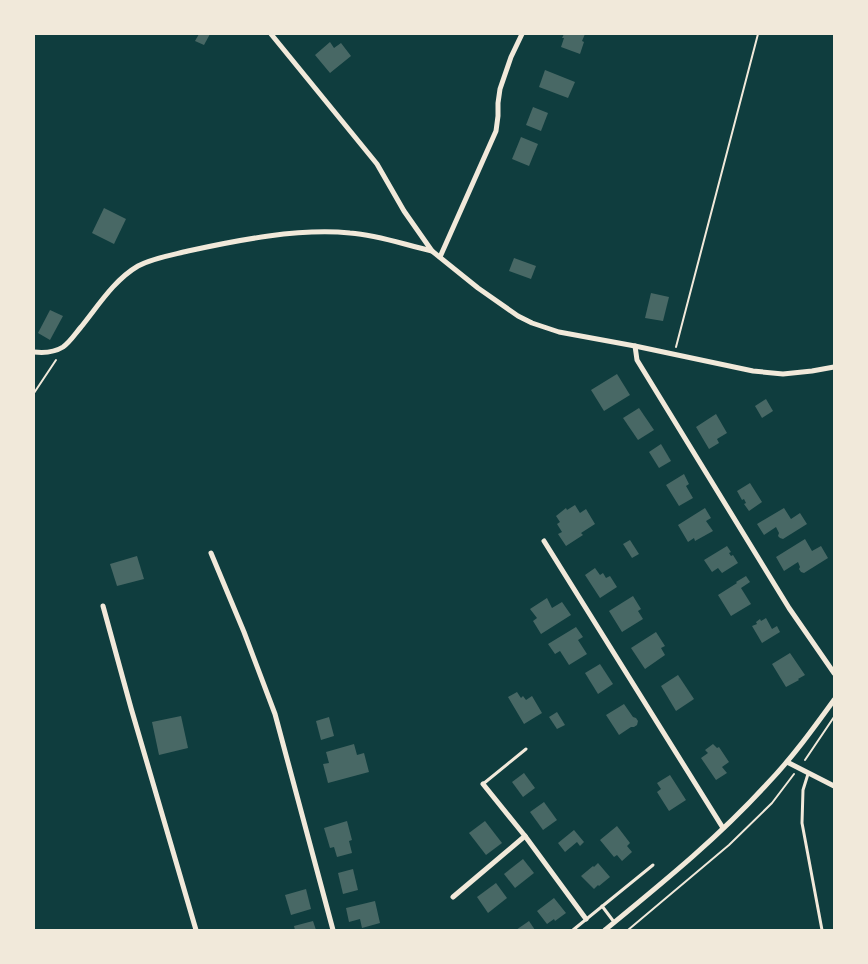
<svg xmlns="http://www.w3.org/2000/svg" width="868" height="964" viewBox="0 0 868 964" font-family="'Titillium Web',sans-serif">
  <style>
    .building { fill: #486865 }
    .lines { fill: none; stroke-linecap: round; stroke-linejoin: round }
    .path { stroke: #f1e9da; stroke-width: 2 }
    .service { stroke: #f1e9da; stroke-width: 3 }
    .minor { stroke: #f1e9da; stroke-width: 5 }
  </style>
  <rect width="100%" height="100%" fill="#0f3d3e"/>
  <g class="building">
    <polygon points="199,34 210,34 204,45 195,41"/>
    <polygon points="564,34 585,34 582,41 584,42 580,54 561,47 564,38 562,38"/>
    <polygon points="330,42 334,48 341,43 351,56 330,73 315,55"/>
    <polygon points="545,70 575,82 568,98 539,87"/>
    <polygon points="533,107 548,113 541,131 526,125"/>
    <polygon points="521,137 538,144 529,166 512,159"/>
    <polygon points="104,208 126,219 114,244 92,233"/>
    <polygon points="514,258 536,266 531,279 509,271"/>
    <polygon points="651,293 669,297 663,321 645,318"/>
    <polygon points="50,310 63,316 50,340 38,333"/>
    <polygon points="617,374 630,395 604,411 591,390"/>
    <polygon points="766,399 773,411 762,418 755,406"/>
    <polygon points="639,408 654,430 638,440 623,418"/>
    <polygon points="716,414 727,433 717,439 719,443 709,449 696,427"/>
    <polygon points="661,444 671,461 659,468 649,452"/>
    <polygon points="684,474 689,484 686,486 693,498 679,506 666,485"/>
    <polygon points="750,483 762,502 749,511 744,504 746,503 744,499 742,500 737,491"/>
    <polygon points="575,505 580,513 586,509 595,524 581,533 583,535 566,546 558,534 562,532 557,524 560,522 556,516 566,508 567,510"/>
    <polygon points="705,508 711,518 706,521 713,531 695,541 694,538 688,542 678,525"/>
    <polygon points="784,508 791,519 800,513 807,524 783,539 780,538 778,536 779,533 776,527 764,535 757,524"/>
    <polygon points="805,539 812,551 821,546 828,558 804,573 801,572 799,569 800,567 798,562 784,571 776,557"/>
    <polygon points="630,540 639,554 632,558 623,544"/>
    <polygon points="727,546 731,552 729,553 731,556 733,555 738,563 722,573 718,568 712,572 704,560"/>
    <polygon points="137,556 144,579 117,586 110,564"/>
    <polygon points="595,568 600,575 603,573 606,578 610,576 617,587 600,598 585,575"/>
    <polygon points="746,576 750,582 741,588 751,604 731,616 718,595 737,583 736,582"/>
    <polygon points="633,596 641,609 638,611 643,619 622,632 609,611"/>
    <polygon points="547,598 552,608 562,602 571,615 541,634 533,621 537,618 530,609"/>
    <polygon points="766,618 772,629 777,626 780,632 762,643 752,626 757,624 756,622 760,619 761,621"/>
    <polygon points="576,627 583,637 578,640 587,654 569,665 560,651 555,654 548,644"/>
    <polygon points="656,632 665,646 661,648 665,655 645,669 631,648"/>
    <polygon points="790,653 805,675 798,679 799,680 786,687 772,664"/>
    <polygon points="600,664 613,684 598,694 585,673"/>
    <polygon points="678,675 694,699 676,711 661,686"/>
    <polygon points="517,692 521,698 523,696 526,700 532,696 542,713 524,724 508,697"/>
    <polygon points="624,704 633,717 636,718 638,721 637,725 634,727 631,727 619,735 606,715"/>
    <polygon points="557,712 565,725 557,729 549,717"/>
    <polygon points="181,716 188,748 159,755 152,722"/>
    <polygon points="329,717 334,736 321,740 316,721"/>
    <polygon points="354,744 357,755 364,753 369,772 328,783 323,764 329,763 326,752"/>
    <polygon points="713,744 717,748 719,747 729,762 722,767 727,773 716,780 701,758 708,753 705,750"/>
    <polygon points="524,773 535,788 523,797 512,782"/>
    <polygon points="670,775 686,800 669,811 657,792 661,789 657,783"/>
    <polygon points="544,802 557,820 543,830 530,812"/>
    <polygon points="347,821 352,840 349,841 352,853 337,857 334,847 330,848 324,828"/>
    <polygon points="485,821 502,843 486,855 469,833"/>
    <polygon points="617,826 630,843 627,846 632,852 622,861 617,855 614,857 600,840"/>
    <polygon points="574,830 584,842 580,846 577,842 565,852 558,843"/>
    <polygon points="523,859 534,873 515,888 504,874"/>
    <polygon points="598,863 610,877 599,886 598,885 594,889 581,876 593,866 594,867"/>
    <polygon points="353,869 358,890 343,894 338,873"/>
    <polygon points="496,883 507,898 488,913 477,897"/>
    <polygon points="306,889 311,909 291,915 285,895"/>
    <polygon points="554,898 566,913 555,921 554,919 547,924 537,911"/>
    <polygon points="375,901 380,923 362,928 360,919 349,922 346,908"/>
    <polygon points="313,921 316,930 295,930 294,926"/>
    <polygon points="529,921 535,930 516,930"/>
  </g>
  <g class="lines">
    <g class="path">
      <polyline points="676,347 758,34"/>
      <polyline points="34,393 56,360"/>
      <polyline points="805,760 834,717"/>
      <polyline points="628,930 729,845 772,803 794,774"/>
    </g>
    <g class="service">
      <polyline points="808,774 803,790 802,823 822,930"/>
      <polyline points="483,784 526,749"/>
      <polyline points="602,906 614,922"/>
      <polyline points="573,930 653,865"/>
    </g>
    <g class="minor">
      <polyline points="271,34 377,164 404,211 432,251 478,288 518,316 532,323 559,332 635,346 753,371 783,374 812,371 834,367"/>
      <polyline points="440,257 496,131 498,116 498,103 500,89 511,57 522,34"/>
      <polyline points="635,346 637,360 789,608 834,673"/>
      <path d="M34,352C43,353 55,352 63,347C70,342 75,334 81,327C98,306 114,280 138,266C153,258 172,255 188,251C238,240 299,228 350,233C379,235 405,245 432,251"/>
      <polyline points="544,541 723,828"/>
      <polyline points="211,553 244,632 275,714 333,930"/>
      <polyline points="103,606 131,708 196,930"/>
      <polyline points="787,762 834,786"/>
      <polyline points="483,784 525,836 586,919"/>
      <polyline points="453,897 525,836"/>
      <path d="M605,930C661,884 718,838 767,784C792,758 813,729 834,700"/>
    </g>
  </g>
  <rect width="868" height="964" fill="none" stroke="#f1e9da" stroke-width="70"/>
</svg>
